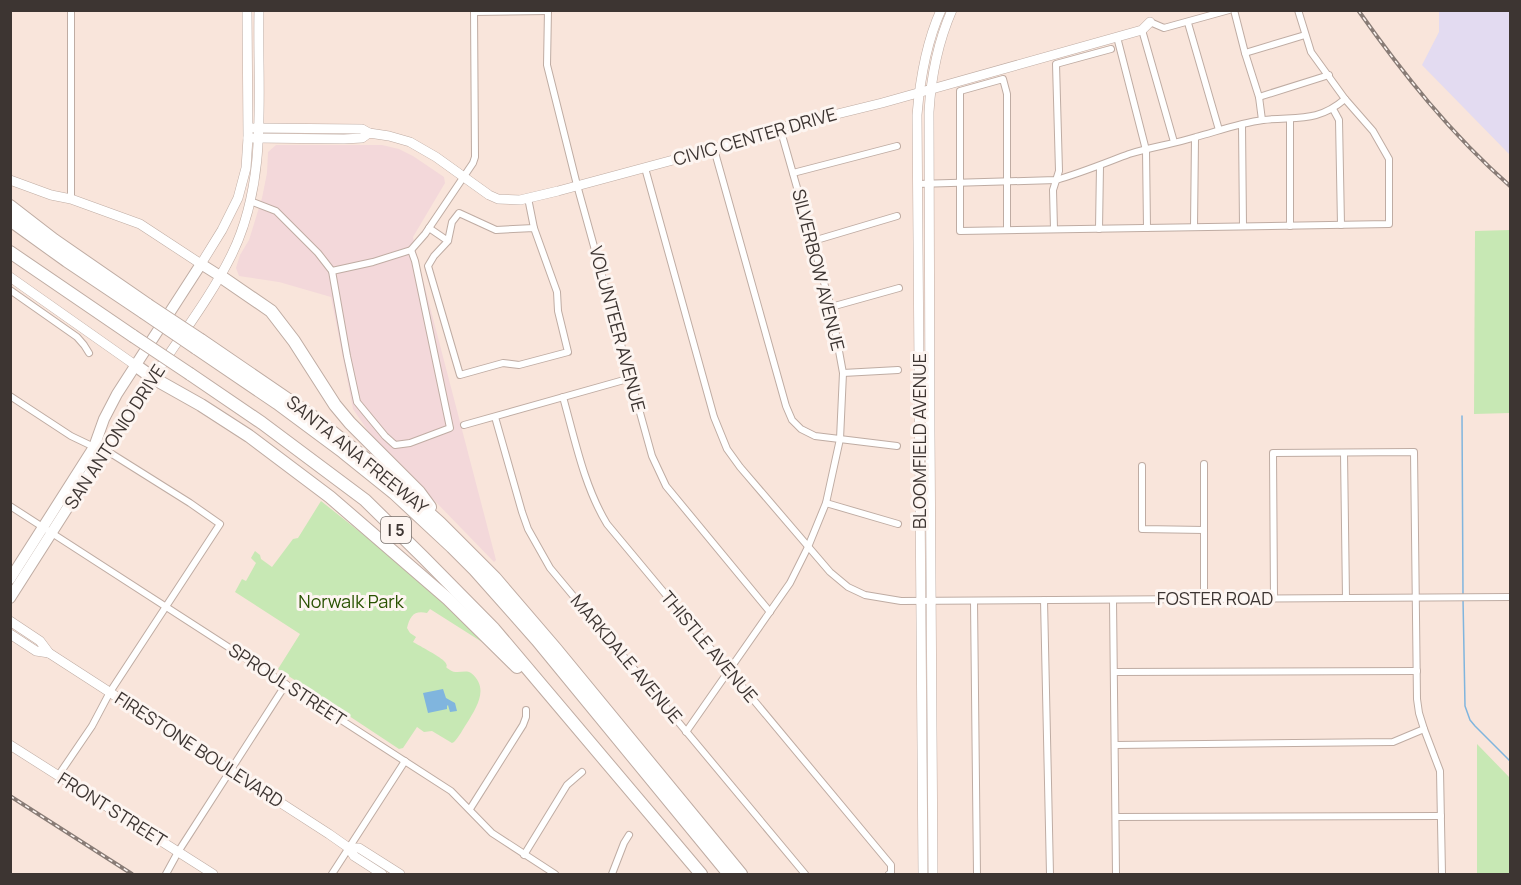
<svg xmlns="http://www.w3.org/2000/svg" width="1521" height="885" viewBox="0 0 1521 885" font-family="Manrope,sans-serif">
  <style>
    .commercial { fill: #f3d8da }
    .industrial { fill: #e3dbf1 }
    .green { fill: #c7e8b4 }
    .water { fill: #80b5de }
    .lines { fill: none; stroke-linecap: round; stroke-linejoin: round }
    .stream { stroke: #80b5de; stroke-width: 1.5 }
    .street-casing { stroke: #bfaca3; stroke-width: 8 }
    .secondary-casing { stroke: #bfaca3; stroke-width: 10 }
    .primary-casing { stroke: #bfaca3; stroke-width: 12 }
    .highway-casing { stroke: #bfaca3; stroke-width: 14 }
    .street { stroke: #fff; stroke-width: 6 }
    .secondary { stroke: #fff; stroke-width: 9 }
    .primary { stroke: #fff; stroke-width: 10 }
    .highway { stroke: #fff; stroke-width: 12 }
    .rail-casing { stroke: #897c76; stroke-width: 4 }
    .rail { stroke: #fdf5f1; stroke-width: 1.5; stroke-dasharray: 4.5; stroke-linecap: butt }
    .highway-bridge-casing { stroke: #bfaca3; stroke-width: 14; stroke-linecap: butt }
    .highway-bridge { stroke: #fff; stroke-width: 12 }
    .labels { text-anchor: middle; stroke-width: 6; stroke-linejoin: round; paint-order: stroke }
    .shield { fill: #fdf5f1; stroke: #776f6b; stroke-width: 1.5 }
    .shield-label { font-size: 16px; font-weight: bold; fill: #3d3532 }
    .street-label { font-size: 18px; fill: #3d3532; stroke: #fdf5f1 }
    .park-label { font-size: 18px; fill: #295202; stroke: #fdf5f1 }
  </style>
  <rect width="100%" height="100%" fill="#f9e5db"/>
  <polygon class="commercial" points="276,145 382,145 399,149 413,156 444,177 445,183 413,237 417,257 496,560 494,562 370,434 353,409 331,297 279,282 239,276 236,268 240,255 249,240 262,198 267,173 268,152"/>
  <polygon class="industrial" points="1439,11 1510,11 1510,155 1422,65 1439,32"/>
  <g class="green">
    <polygon points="1510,230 1510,413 1474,414 1475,231"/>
    <path d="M321,501L399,563L447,606L482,642L430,609L427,613C414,610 410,616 407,628L410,633L416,637L413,642C420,646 441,657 445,662C450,669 442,665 450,670C457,675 465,669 471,673C490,688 476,708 467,723C463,729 459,737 454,742L452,743L432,731L424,732L417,727L403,748L399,749L278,669L300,634L235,592L242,579L246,581L256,563L251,558L255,551L260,555L261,559L272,567L293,539L298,538Z"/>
    <polygon points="1477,744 1510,778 1510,874 1477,874"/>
  </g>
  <polygon class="water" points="443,689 446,698 455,703 457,711 450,712 448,705 447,706 447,709 428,713 423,693"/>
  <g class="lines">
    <g class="stream">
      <polyline points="1462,416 1463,595"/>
      <polyline points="1463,599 1465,706 1470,720 1475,726 1510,761"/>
    </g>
    <g class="street-casing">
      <g id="street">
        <polyline points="71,10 71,199"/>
        <polyline points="548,10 547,65 577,185 652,456 666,486 770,612"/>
        <polyline points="1234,10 1245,53 1259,97 1262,120"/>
        <polyline points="474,12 548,11"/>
        <polyline points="1150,22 1164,28 1229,10"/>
        <polyline points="1188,23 1219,130"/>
        <polyline points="1142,30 1174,142"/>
        <polyline points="1117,37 1146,150 1147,228"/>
        <polyline points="1245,53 1305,35"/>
        <polyline points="1259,97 1329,75"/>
        <polyline points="1333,109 1339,120 1341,225"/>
        <polyline points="1242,125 1243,226"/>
        <polyline points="714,149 786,406 792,420 801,429 815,436 897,446"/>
        <polyline points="645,168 714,417 727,449 740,467 830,572 848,587 865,595 901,601 1510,597"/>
        <polyline points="793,173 897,146"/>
        <path d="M917,184L1056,180C1081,173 1105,163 1129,154C1151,147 1174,144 1196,137C1218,131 1240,123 1263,120C1297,116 1317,123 1345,99"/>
        <polyline points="528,198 534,228"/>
        <polyline points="250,201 276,211 318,253 332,271 347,356 357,402 385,436 395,445 410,443 450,428 415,261 411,250"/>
        <polyline points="1290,226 1290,119"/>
        <polyline points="1194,227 1195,138"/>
        <polyline points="429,228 448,241 434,256 428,266 460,375 503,363 519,365 568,352 558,311 557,292 534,228 496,230 459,213 452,222 448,241"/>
        <polyline points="1054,229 1053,190 1059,171 1056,64 1111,49"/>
        <polyline points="1099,229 1100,166"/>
        <polyline points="1007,230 1007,94 1003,79 960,91 960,231 1389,224 1389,159 1373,131 1345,99 1311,52 1298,10"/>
        <polyline points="813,241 897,216"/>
        <polyline points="332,271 373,262 411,250 425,234 473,163 475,157 474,10"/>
        <polyline points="10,290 77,337 84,345 89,353"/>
        <polyline points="831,307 899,288"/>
        <polyline points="843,373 898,370"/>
        <polyline points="10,396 71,436 94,447"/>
        <path d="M563,397C575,440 584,486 607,524L891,865V873L889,874"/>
        <polyline points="495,417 522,512 528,529 550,568 805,874"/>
        <polyline points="464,425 631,378"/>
        <polyline points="1344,453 1346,598"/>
        <polyline points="1204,464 1204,599"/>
        <polyline points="1142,466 1142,529 1204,530"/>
        <polyline points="826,503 898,524"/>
        <polyline points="10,506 451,791 492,833 555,874"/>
        <polyline points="1274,598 1273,453 1414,452 1417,699 1419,713 1424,729 1440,771 1442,874"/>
        <polyline points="1044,600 1050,874"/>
        <polyline points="1113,600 1116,874"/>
        <polyline points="974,601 977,874"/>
        <polyline points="1114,672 1417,671"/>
        <polyline points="686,732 790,583 808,547 826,503 840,439 843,373 831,307 780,128"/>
        <polyline points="1115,745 1393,742 1424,729"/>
        <polyline points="58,776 92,726 110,692 220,524 190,503 104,449"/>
        <polyline points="470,809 523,725 526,717 526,710"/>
        <polyline points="1116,817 1441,816"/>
        <polyline points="524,855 567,785 582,772"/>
        <polyline points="166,874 178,852 286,684"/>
        <polyline points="332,874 405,761"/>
        <polyline points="612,874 624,843 629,835"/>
      </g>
    </g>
    <g class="secondary-casing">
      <g id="secondary">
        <polyline points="253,128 362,129 369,133"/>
        <polyline points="248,138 344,139 362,138 369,133 389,136 410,142 436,157 489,195 498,199 520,200 558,191 714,149 780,128 882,103 1142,30 1150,22"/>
        <polyline points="10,180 51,195 71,199 140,224 201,264 222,230 238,198 246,168 248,138 247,10"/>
        <polyline points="10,277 135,365"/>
        <path d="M153,378C179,338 211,297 232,254C269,178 257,92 259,10"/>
        <polyline points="10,621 40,641 49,653 329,834 349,848 354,856 382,874"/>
        <polyline points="10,634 36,651 49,653"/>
        <polyline points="10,745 213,874"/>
        <polyline points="349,848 359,848 400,874"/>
        <path d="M923,874L917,115C920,79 926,43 941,10"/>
        <path d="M933,874L930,432L929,112C931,78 938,42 952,10"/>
      </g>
    </g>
    <g class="primary-casing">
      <g id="primary">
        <polyline points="10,579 94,447 104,419 117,394 201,264 220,276"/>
        <polyline points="10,598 105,449 153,378"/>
      </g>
    </g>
    <g class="highway-casing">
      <g id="highway">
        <polyline points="10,206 54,240 148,305"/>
        <polyline points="10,220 67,261 143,312"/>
        <polyline points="10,252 133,336"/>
        <polyline points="220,276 271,311 294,341 335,405 350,423 419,492 430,507"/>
        <polyline points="201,340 315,418 392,480 440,523 495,578 555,648 741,874"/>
        <polyline points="196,348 277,403 343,452 394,493 452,547 475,570 537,640 729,874"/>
        <polyline points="135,365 153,378 201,405 249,436 330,497 448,599 517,667"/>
        <polyline points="190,374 262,423 365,500 423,557 494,629 701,874"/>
      </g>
    </g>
    <use href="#street" class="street"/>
    <use href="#secondary" class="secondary"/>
    <use href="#primary" class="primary"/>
    <use href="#highway" class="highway"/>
    <g class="rail-casing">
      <g id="rail">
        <path d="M1358,10C1403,74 1451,134 1510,186"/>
        <polyline points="10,796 132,874"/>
      </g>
    </g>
    <use href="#rail" class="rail"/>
    <g class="highway-bridge-casing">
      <g id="highway-bridge">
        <polyline points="148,305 201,340"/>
        <polyline points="143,312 196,348"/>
        <polyline points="133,336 190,374"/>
      </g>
    </g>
    <use href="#highway-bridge" class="highway-bridge"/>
  </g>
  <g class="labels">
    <rect class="shield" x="381" y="517" width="30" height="26" rx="4.5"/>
    <g class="shield-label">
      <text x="396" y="536">I 5</text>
    </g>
    <g class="street-label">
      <text transform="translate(755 137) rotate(-16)" y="6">CIVIC CENTER DRIVE</text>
      <text transform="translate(818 270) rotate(76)" y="6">SILVERBOW AVENUE</text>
      <text transform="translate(617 329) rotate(75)" y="6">VOLUNTEER AVENUE</text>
      <text transform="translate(115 437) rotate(-57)" y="6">SAN ANTONIO DRIVE</text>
      <text transform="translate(920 441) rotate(-90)" y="6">BLOOMFIELD AVENUE</text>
      <text transform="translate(357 455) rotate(39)" y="6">SANTA ANA FREEWAY</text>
      <text x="1215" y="605">FOSTER ROAD</text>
      <text transform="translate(709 647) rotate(50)" y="6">THISTLE AVENUE</text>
      <text transform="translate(626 659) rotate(50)" y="6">MARKDALE AVENUE</text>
      <text transform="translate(287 685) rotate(33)" y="6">SPROUL STREET</text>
      <text transform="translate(199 750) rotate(33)" y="6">FIRESTONE BOULEVARD</text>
      <text transform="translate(112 810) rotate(32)" y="6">FRONT STREET</text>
    </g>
    <g class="park-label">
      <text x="351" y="608">Norwalk Park</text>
    </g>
  </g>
  <rect width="1521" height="885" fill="none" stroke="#3d3532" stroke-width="24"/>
</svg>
